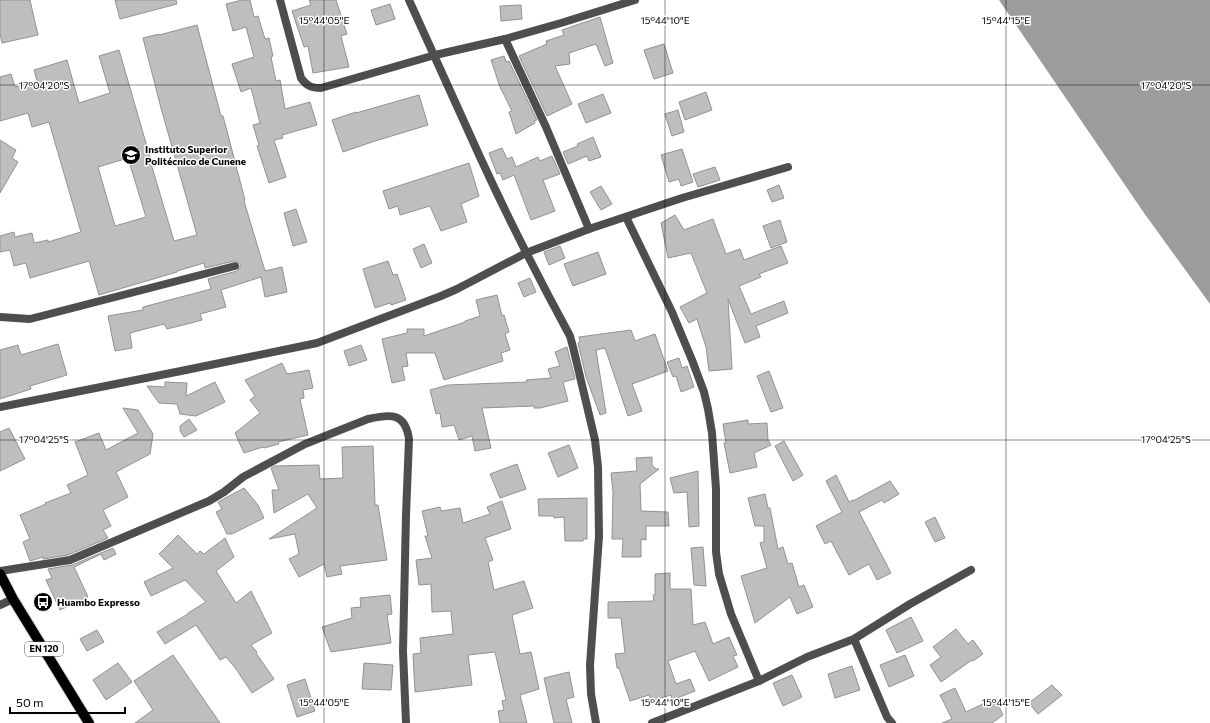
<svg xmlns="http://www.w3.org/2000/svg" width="1210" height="723" viewBox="0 0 1210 723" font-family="Commissioner,sans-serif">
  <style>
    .water { fill: #9c9c9c }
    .building { fill: #bebebe; stroke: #929292; fill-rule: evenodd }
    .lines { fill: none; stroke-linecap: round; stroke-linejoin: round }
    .primary-casing { stroke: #dbdbdb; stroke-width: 12 }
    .lane { stroke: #4e4e4e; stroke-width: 8 }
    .street { stroke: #4e4e4e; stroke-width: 8 }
    .primary { stroke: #000; stroke-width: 10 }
    .ticks { fill: none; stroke: #000; stroke-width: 1; stroke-opacity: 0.45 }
    .labels { text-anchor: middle; stroke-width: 3; stroke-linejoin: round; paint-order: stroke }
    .shield { fill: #fff; stroke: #4c4c4c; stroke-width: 1 }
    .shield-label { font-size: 9px; font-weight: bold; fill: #000 }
    .poi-label { font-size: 10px; font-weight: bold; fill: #000; stroke: #fff; text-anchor: start }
    .ticks-label { font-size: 10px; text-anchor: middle; fill: #000; stroke: #fff; stroke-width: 3; stroke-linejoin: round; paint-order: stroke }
  </style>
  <rect width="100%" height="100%" fill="#fff"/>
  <polygon class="water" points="999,0 1210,0 1210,304 1144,213"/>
  <g class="building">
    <polygon points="0,0 30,0 38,35 2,43 0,34"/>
    <polygon points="115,0 176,0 177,4 120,19"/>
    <polygon points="242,0 250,0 254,17 258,16 265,39 269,38 273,56 271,57 276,81 280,80 285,109 310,102 317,125 282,135 283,138 274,140 286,177 269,183 257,146 259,145 253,125 260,123 251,88 241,92 232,64 254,57 246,27 233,31 226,4"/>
    <polygon points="309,0 336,0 347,34 341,36 349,67 313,73 308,46 304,47 292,11 311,5"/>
    <polygon points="390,4 395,19 376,25 371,10"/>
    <polygon points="521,5 522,19 501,21 500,6"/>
    <polygon points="600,17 613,63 605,66 596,44 569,53 570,64 555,66 572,104 547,116 519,56 547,44 546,41 564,35 562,30"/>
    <path d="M197,25L221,116H223L245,200L244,201L265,271L282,267L287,292L265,297L261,277L221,290L226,307L200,314L202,320L191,323L167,329L164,324L130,333L132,348L115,351L108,316L143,310V307L211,289L208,279L237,271L240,268V264L237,261H234L205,268L204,263L177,271V272L99,295L89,261L30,278L26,263L14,266L10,250L0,252V236L14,232L15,237L32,233L34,243L48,240V242L81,232L49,122L32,127L28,113L0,121V77L11,74L15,87L37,81L34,70L67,60L79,103L110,93L99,56L119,50L150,157H149L174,241L197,235L161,108L143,38L159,34V35ZM128,158L146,217L115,226L98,167Z"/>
    <polygon points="664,44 673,73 654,79 644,50"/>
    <polygon points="504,56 506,62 509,61 537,120 534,121 535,123 516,134 509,112 512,111 500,87 491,60"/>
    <polygon points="706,92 712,110 685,120 679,102"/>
    <polygon points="603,94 611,113 586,123 578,104"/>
    <polygon points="419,95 428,125 372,142 343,152 332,120 356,112 356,113"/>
    <polygon points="678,110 684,132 672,136 665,114"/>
    <polygon points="593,137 601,157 589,161 587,156 568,164 563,152 578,146 577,144"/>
    <polygon points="0,140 16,150 12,158 18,162 0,193"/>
    <polygon points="502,148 507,159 512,157 516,167 538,157 540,161 552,156 560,174 543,180 555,211 531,220 514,175 503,180 500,173 497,174 489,153"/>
    <polygon points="682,149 693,182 681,186 679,179 669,182 661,155"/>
    <polygon points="469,163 479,196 461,204 467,222 441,231 430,206 400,215 398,206 389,209 383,191"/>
    <polygon points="715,167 720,180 698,187 693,174"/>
    <polygon points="779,185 784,198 772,202 767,190"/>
    <polygon points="601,186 612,204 601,210 590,192"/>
    <polygon points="296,209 307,242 293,246 284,213"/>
    <polygon points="675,215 684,230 713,219 726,254 740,249 744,260 781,246 788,263 759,274 761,277 739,286 751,314 784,301 788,313 756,326 760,337 745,343 728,299 732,369 709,371 706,347 697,319 689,323 680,307 707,293 691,253 668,258 661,223"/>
    <polygon points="780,220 787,242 771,248 763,226"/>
    <polygon points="424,244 432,263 421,268 413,249"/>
    <polygon points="560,246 565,258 549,265 544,252"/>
    <polygon points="598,252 606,274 573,286 564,264"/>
    <polygon points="388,261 393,275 397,274 406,300 391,305 390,303 375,308 363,269"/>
    <polygon points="530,278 536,292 524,297 518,283"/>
    <polygon points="497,295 502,316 504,315 509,332 505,334 510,350 501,353 503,361 444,380 435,353 406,353 408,366 402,367 405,380 392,383 382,339 407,333 407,329 424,329 424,336 465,322 465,321 480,316 476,300"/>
    <polygon points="631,330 635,341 655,334 668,371 632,384 642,411 628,416 605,348 596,350 606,413 600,415 586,377 578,343 580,342 579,337"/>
    <polygon points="58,344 67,375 30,386 31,389 0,399 0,350 18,345 21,355"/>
    <polygon points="361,345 367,360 349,366 344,351"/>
    <polygon points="567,347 575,379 563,382 568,401 540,408 534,408 534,406 482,408 491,448 475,451 472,436 459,440 454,425 442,427 440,413 436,414 430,390 448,385 527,382 526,380 551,378 548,369 560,366 555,352"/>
    <polygon points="679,358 682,368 687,366 694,387 681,392 676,376 673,377 667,362"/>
    <polygon points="282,363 287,374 309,370 313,388 303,390 304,398 300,399 308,435 278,442 279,444 264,448 263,447 244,453 235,433 260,413 250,400 255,396 245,380"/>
    <polygon points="769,371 783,408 771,412 757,376"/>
    <polygon points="165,382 187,383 186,396 215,382 225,402 196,416 180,414 177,404 159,403 147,386 165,387"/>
    <polygon points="123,408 138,410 153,434 150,454 116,472 128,497 103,510 111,526 103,530 108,538 68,555 43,559 43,557 30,561 23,542 30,539 20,515 46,504 45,503 71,493 67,485 88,475 75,442 99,433 106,450 138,433"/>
    <polygon points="189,419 197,430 184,437 180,431 180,426"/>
    <polygon points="748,420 748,424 767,423 768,440 771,445 754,453 757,467 730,473 724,443 726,443 723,424"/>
    <polygon points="9,428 25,459 0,471 0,432"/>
    <polygon points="784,441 803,475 793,481 775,446"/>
    <polygon points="569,445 578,468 558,477 548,453"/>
    <polygon points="373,446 375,505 378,505 387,560 340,566 342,574 327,577 324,564 299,577 289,559 299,554 295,534 269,539 317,508 308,494 274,513 272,490 279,490 271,468 275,466 319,465 320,479 343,478 342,447"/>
    <polygon points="652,457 652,465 656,469 659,469 640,484 641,511 668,512 669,526 646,526 646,540 641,539 641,557 622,557 623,539 612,539 613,492 611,473 637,471 636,458"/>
    <polygon points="517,464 526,489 500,498 490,474"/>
    <polygon points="698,471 699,526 689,527 687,492 674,493 670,478"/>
    <polygon points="836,475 849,502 853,500 853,501 890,481 899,494 884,503 882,500 859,512 891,573 877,580 869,564 849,575 831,541 825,544 816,526 842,512 826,481"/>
    <polygon points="244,488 258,505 264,518 232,534 227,534 216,512 222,509 218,502"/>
    <polygon points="765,494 768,508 770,508 778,549 783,547 788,564 792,563 799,587 804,585 813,607 797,614 790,597 755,623 741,576 767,568 760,543 764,542 764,526 755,526 748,498"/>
    <polygon points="587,498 587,539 583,539 583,541 565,541 564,517 554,518 554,516 539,516 538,499"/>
    <polygon points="502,501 511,529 485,538 493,560 488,562 494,590 524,581 533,608 512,615 520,654 531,652 539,689 520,695 527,723 500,723 498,711 504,710 502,701 506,700 495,652 468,655 472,685 415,692 413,654 421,653 420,638 453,634 451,611 432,612 431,584 419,585 416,560 432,558 425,536 428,536 422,511 440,507 441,511 460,508 463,523 490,514 487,507"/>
    <polygon points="935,517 945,538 935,542 925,522"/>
    <polygon points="178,535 197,554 200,551 204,554 225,538 234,557 216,571 236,603 251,591 272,633 251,645 257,652 256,653 274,679 252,693 236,669 226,657 220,660 196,625 165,644 157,632 188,614 188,613 206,602 185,580 151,596 144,582 173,568 159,554"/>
    <polygon points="703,547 706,586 694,585 691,548"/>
    <polygon points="113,548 116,554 104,560 101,554 74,567 88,597 60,610 46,580 52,578 48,569 72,565"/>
    <polygon points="670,573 670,589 691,589 693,625 705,622 713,644 729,637 737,655 733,656 738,667 709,681 695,651 668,661 676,684 690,679 695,691 672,700 671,695 651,701 649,695 630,701 619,668 617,668 615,654 625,653 621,618 608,618 608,602 654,601 653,595 655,595 655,574"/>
    <polygon points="390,595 392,614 387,615 391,643 331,652 322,627 352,618 351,608 361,607 360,598"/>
    <polygon points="911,617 923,641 897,653 886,630"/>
    <polygon points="956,629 968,644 973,640 983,654 973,661 972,660 941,682 930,665 941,657 933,647"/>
    <polygon points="97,630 104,642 87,651 80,639"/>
    <polygon points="173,655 220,723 135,723 153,710 134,681"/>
    <polygon points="905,655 914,676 889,687 880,665"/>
    <polygon points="118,663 132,682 106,700 93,680"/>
    <polygon points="364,663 393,665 391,690 362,689"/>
    <polygon points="852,666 860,690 835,698 828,674"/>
    <polygon points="569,672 574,697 566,699 572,723 554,723 544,678"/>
    <polygon points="792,675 802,697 783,706 773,683"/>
    <polygon points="305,679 315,711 297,717 287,685"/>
    <polygon points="1052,685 1062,695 1038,714 1029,703"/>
    <polygon points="955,688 966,712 995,698 1003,715 992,723 942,723 952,719 940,695"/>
  </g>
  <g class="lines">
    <g class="primary-casing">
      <polyline id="primary" points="0,574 13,599 89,723"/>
    </g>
    <g class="lane">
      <path d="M280,0L301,78C307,86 311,88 321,88L435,55L505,39L561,23L635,0"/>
      <path d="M409,0C433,52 456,105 480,157C508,218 538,277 570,336L573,347L595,440L598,467L599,536L590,665L591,694L596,723"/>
      <polyline points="505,39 546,127 589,229"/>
      <polyline points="626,217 672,312 692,360 704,392 708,409 712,433 716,489 716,552 719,574 731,614 759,681"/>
      <polyline points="0,317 30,319 235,266"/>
      <polyline points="0,407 181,371 317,343 441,296 457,289 526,253 589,229 682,198 788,167"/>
      <path d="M0,571L70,560L209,501L224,492L243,477L305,444L368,419C390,414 405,412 409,439L406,515L403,651L406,723"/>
      <polyline points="0,605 13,599"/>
    </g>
    <g class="street">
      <polyline points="854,639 887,717 892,723"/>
      <polyline points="652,723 759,681 807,657 854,639 910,604 971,570"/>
    </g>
    <use href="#primary" class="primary"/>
  </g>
  <path class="ticks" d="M324,0V723M665,0V723M1006,0V723M0,85H1210M0,440H1210"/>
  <defs>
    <g id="university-disc" transform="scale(1)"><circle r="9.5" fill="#000" stroke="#fff"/><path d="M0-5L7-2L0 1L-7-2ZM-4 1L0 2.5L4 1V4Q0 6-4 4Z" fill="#fff"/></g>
    <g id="bus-disc" transform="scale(1)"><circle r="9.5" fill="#000" stroke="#fff"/><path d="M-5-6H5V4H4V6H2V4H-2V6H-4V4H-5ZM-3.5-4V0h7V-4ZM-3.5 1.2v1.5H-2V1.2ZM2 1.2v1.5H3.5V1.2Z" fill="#fff"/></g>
  </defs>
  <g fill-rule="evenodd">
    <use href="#university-disc" x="131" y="155"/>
    <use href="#bus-disc" x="43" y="602"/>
  </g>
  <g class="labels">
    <rect class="shield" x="25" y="642" width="38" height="14" rx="3"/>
    <g class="shield-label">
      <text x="44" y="652">EN 120</text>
    </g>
    <g class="poi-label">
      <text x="145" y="153">Instituto Superior<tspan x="145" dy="12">Politécnico de Cunene</tspan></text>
      <text x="57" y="606">Huambo Expresso</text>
    </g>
  </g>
  <g class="ticks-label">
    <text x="324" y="24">15°44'05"E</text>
    <text x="665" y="24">15°44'10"E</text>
    <text x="1006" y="24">15°44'15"E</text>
    <text x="44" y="89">17°04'20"S</text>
    <text x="1166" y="89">17°04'20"S</text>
    <text x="44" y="443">17°04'25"S</text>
    <text x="1166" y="443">17°04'25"S</text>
    <text x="324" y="706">15°44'05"E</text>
    <text x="665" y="706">15°44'10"E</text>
    <text x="1006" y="706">15°44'15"E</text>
  </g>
  <path d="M10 707v6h115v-6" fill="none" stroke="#000000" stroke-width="2"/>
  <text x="16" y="707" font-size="12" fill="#000000" stroke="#ffffff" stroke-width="3" paint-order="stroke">50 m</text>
</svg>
